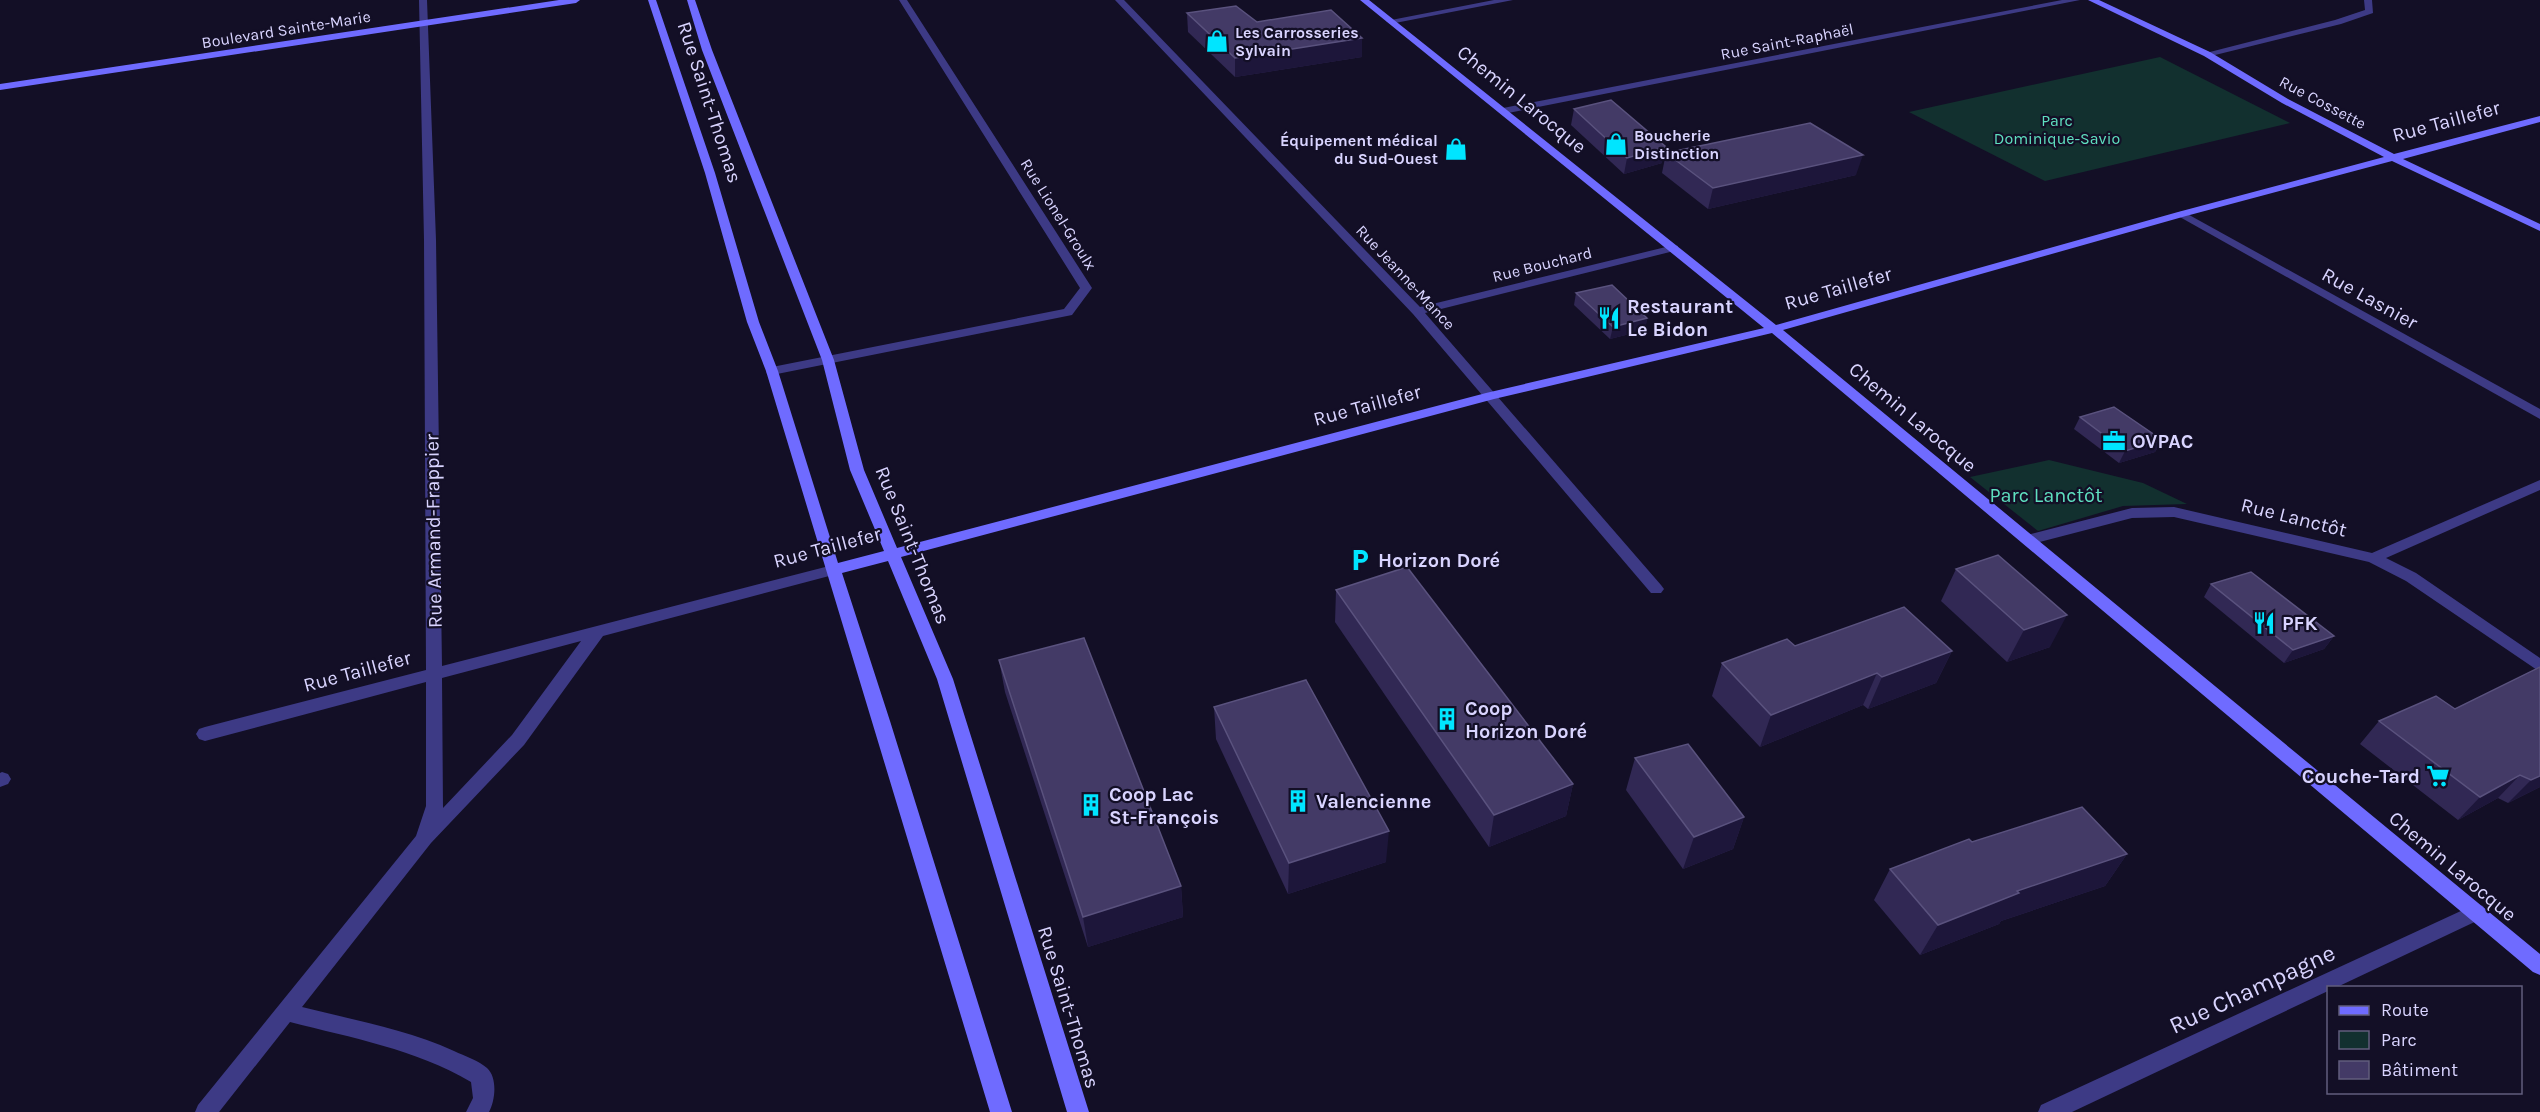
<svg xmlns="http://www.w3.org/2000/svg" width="2540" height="1112" viewBox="0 0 2540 1112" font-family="Karla,sans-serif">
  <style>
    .green { fill: #12302f }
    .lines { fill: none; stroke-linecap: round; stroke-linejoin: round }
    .street { fill: #3d3a85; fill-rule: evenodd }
    .secondary { fill: #6f6bff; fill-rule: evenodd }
    .wall { fill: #312854 }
    .shaded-wall { fill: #1d163a }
    .building { fill: #433a66; stroke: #5a527e; stroke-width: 1.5 }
    .labels { text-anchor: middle; stroke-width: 4.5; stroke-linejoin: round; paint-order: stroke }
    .far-street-label { font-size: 16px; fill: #d9d4ff; stroke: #130f26 }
    .far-poi-label { font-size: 16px; font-weight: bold; fill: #d9d4ff; stroke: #130f26; text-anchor: start }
    .far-park-label { font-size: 16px; fill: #5fe0c0; stroke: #130f26 }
    .street-label { font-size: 20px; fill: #d9d4ff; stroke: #130f26 }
    .poi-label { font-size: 20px; font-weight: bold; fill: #d9d4ff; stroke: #130f26; text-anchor: start }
    .park-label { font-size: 20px; fill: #5fe0c0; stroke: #130f26 }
    .near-street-label { font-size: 24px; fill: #d9d4ff; stroke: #130f26 }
  </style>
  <rect width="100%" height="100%" fill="#130f26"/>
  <g class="green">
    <polygon points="2160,57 2290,123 2045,181 1909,112"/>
    <polygon points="2049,460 2143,483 2187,504 2123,506 2038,531 1970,477"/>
  </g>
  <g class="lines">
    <g class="street">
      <path d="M419,0H427L436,240L442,666L833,565L841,570L833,575L603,636L524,745L431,843L302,1007C353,1020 406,1029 454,1051C465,1056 479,1061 487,1068C498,1078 495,1101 489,1112H466L473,1098L471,1082C415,1049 352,1038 290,1022L219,1112H195L198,1105L416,836L426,806V682L205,741L199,739L196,734L199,729L205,727L426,670L424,240ZM581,641L512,735L443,808L442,678Z"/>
      <polygon points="899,0 907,0 1092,288 1072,315 772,375 767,374 766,371 772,367 1064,309 1080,288"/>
      <polygon points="1115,0 1124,0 1420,307 1674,245 1678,246 1678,250 1425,313 1661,585 1664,589 1661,593 1651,593 1413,314"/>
      <polygon points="1494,0 1513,0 1390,24 1386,21"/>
      <polygon points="2062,0 2080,0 1503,114 1498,111 1503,108"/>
      <polygon points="2364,0 2372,0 2373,13 2341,24 2207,57 2202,54 2335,20 2365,10"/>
      <polygon points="2182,211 2540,409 2540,419 2178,216 2176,214"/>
      <polygon points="2540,480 2540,490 2386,558 2416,573 2540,658 2540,672 2406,581 2369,562 2174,517 2132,518 2028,545 2021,540 2023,536 2132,508 2174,507 2372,553"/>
      <polygon points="2,772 8,774 11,779 8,784 0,787 0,773"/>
      <polygon points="2476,904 2483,906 2486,912 2483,918 2335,988 2328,988 2328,991 2072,1112 2038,1112 2041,1105"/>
    </g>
    <g class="secondary">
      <polygon points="559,0 580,0 576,3 0,90 0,84"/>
      <polygon points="648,0 656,0 715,173 759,322 778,371 838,563 884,551 850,470 822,360 702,50 687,0 695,0 712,50 834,360 864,470 897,548 1486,393 1764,328 1360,0 1369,0 1776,325 2178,212 2384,157 2282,103 2204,56 2088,0 2099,0 2210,52 2288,99 2394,154 2540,116 2540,122 2403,159 2540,224 2540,231 2392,161 2186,216 1783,330 2540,954 2540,975 2533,972 1772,333 1494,399 901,557 953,679 1089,1112 1067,1112 937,679 888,561 842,573 890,721 1012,1112 990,1112 766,371 747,322 705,173"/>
    </g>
  </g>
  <g class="wall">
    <polygon points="1187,13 1257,22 1362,38 1362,57 1235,77 1188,32"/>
    <polygon points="1574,109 1662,163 1624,174 1571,125"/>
    <polygon points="1666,153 1856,175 1708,209 1662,173"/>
    <polygon points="1576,293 1647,318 1645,330 1610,339 1574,305"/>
    <polygon points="2080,417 2162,440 2155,452 2119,463 2074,429"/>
    <polygon points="1956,569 2050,647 2007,662 1941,601"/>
    <polygon points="2211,584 2334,636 2324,649 2284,663 2204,597"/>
    <polygon points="1336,590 1573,784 1566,816 1489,847 1335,622"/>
    <polygon points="1795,646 1952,651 1936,683 1868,709 1863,705 1760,747 1712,696 1722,663"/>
    <polygon points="999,660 1181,886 1183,917 1088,947 1005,692"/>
    <polygon points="2436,696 2540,787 2508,803 2498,798 2458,820 2360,744 2379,721"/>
    <polygon points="1214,707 1386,862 1288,894 1216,739"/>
    <polygon points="1635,758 1744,817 1733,849 1683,869 1626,790"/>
    <polygon points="1972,842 2127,854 2105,886 2001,921 1999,924 1920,955 1874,900 1890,869"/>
  </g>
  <g class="shaded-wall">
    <polygon points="1362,38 1362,57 1235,77 1235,58"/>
    <polygon points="1666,147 1662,163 1624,174 1627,158"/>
    <polygon points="1863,155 1856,175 1708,209 1713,188"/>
    <polygon points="1647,318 1645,330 1610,339 1613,327"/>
    <polygon points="2162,440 2155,452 2119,463 2125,451"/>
    <polygon points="2067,615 2050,647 2007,662 2024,630"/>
    <polygon points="2334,636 2324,649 2284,663 2293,650"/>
    <polygon points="1952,651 1936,683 1868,709 1882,677"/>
    <polygon points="1877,673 1863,705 1760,747 1771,715"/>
    <polygon points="2520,775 2498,798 2458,820 2480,797"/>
    <polygon points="2540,776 2540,787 2508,803 2531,780"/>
    <polygon points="1573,784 1566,816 1489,847 1494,815"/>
    <polygon points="1744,817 1733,849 1683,869 1694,837"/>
    <polygon points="1389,831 1386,862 1288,894 1289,863"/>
    <polygon points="2127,854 2105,886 2001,921 1999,924 1920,955 1938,925 2017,891"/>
    <polygon points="1181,886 1183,917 1088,947 1083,917"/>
  </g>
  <g class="building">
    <polygon points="1236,6 1257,22 1331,10 1362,38 1235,58 1187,13"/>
    <polygon points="1611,100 1666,147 1627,158 1574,109"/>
    <polygon points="1810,123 1863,155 1713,188 1666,153"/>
    <polygon points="1612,285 1647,318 1613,327 1576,293"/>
    <polygon points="2114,407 2162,440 2125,451 2080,417"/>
    <polygon points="1998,555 2067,615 2024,630 1956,569"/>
    <polygon points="1407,567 1573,784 1494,815 1336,590"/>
    <polygon points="2251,572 2334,636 2293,650 2211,584"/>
    <polygon points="1904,607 1952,651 1882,677 1877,673 1771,715 1722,663 1787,639 1795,646"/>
    <polygon points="1084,638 1181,886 1083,917 999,660"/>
    <polygon points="2540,667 2540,776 2531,780 2520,775 2480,797 2379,721 2436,696 2455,709"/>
    <polygon points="1306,680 1389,831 1289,863 1214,707"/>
    <polygon points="1688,744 1744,817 1694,837 1635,758"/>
    <polygon points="2082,807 2127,854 2017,891 2019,893 1938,925 1890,869 1969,839 1972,842"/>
  </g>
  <defs>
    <g id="shop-bare" transform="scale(1.8)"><path d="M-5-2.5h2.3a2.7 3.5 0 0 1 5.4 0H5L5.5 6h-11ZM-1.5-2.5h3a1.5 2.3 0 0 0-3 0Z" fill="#00e5ff" stroke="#130f26" stroke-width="2.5" paint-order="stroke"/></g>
    <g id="restaurant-bare" transform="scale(1.8)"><path d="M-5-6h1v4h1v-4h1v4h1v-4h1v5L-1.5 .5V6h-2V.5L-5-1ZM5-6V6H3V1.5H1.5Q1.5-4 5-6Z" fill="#00e5ff" stroke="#130f26" stroke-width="2.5" paint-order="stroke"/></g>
    <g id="office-bare" transform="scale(1.8)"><path d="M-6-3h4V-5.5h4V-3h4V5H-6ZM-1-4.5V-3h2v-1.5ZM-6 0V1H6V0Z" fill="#00e5ff" stroke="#130f26" stroke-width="2.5" paint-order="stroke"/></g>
    <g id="parking-bare" transform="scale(1.8)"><path d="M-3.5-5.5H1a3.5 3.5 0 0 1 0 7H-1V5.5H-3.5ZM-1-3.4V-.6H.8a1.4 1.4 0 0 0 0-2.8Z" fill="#00e5ff" stroke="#130f26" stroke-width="2.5" paint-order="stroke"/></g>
    <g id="building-bare" transform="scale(1.8)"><path d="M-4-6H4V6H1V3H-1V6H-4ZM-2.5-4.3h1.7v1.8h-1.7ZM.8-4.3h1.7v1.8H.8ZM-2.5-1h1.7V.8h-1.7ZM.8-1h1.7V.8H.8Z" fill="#00e5ff" stroke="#130f26" stroke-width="2.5" paint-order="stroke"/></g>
    <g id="supermarket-bare" transform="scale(1.8)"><path d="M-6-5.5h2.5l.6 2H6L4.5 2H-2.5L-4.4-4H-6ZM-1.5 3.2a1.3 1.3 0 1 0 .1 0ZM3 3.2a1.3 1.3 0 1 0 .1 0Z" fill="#00e5ff" stroke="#130f26" stroke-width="2.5" paint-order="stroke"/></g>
  </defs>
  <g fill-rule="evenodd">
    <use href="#shop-bare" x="1217" y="41"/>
    <use href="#shop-bare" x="1616" y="144"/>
    <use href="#shop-bare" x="1456" y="149"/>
    <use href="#restaurant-bare" x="1609" y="318"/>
    <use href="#office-bare" x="2114" y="441"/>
    <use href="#parking-bare" x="1360" y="560"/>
    <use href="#restaurant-bare" x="2264" y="623"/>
    <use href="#building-bare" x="1447" y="719"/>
    <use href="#supermarket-bare" x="2438" y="776"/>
    <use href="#building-bare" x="1298" y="801"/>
    <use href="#building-bare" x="1091" y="805"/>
  </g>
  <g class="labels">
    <g class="far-street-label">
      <text transform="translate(286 29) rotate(-9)" y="6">Boulevard Sainte-Marie</text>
      <text transform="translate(1787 41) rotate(-11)" y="6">Rue Saint-Raphaël</text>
      <text transform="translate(2323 102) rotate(28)" y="6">Rue Cossette</text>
      <text transform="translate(1059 214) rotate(58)" y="6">Rue Lionel-Groulx</text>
      <text transform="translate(1542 264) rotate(-14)" y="6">Rue Bouchard</text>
      <text transform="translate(1406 277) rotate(47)" y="6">Rue Jeanne-Mance</text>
    </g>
    <g class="far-poi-label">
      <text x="1235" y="38">Les Carrosseries<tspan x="1235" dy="18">Sylvain</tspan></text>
      <text x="1634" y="141">Boucherie<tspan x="1634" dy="18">Distinction</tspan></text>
      <text x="1438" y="146" text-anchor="end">Équipement médical<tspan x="1438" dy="18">du Sud-Ouest</tspan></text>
    </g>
    <g class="far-park-label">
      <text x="2057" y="126">Parc<tspan x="2057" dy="18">Dominique-Savio</tspan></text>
    </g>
    <g class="street-label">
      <text transform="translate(1522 99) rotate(39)" y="7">Chemin Larocque</text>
      <text transform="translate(710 102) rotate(72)" y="7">Rue Saint-Thomas</text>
      <text transform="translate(2446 121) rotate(-15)" y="7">Rue Taillefer</text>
      <text transform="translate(1838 288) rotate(-16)" y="7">Rue Taillefer</text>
      <text transform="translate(2370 298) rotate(29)" y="7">Rue Lasnier</text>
      <text transform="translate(1367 405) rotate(-15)" y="7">Rue Taillefer</text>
      <text transform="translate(1913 417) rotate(40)" y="7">Chemin Larocque</text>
      <text transform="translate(2294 517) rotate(14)" y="7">Rue Lanctôt</text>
      <text transform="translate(433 531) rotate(-91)" y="7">Rue Armand-Frappier</text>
      <text transform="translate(913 545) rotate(68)" y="7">Rue Saint-Thomas</text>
      <text transform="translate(827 547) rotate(-15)" y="7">Rue Taillefer</text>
      <text transform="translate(357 671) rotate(-15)" y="7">Rue Taillefer</text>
      <text transform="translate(2453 866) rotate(40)" y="7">Chemin Larocque</text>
      <text transform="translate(1069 1007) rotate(73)" y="7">Rue Saint-Thomas</text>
    </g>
    <g class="poi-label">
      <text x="1627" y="313">Restaurant<tspan x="1627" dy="23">Le Bidon</tspan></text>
      <text x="2132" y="448">OVPAC</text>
      <text x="1378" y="567">Horizon Doré</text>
      <text x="2282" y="630">PFK</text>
      <text x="1465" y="715">Coop<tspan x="1465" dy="23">Horizon Doré</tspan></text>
      <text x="2420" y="783" text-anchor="end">Couche-Tard</text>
      <text x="1109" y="801">Coop Lac<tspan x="1109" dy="23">St-François</tspan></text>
      <text x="1316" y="808">Valencienne</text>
    </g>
    <g class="park-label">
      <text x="2046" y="502">Parc Lanctôt</text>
    </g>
    <g class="near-street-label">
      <text transform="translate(2252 989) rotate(-25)" y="8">Rue Champagne</text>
    </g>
  </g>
  <rect x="2327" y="986" width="195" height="108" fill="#130f26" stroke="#625e7d" stroke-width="1.5"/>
  <rect x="2339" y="1006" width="30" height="9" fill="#6f6bff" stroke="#625e7d" stroke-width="1.5"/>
  <text x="2381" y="1016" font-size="18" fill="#d9d4ff">Route</text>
  <rect x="2339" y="1031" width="30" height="18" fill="#12302f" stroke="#625e7d" stroke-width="1.5"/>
  <text x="2381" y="1046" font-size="18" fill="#d9d4ff">Parc</text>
  <rect x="2339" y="1061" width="30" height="18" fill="#433a66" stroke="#625e7d" stroke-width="1.5"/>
  <text x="2381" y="1076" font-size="18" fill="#d9d4ff">Bâtiment</text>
</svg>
